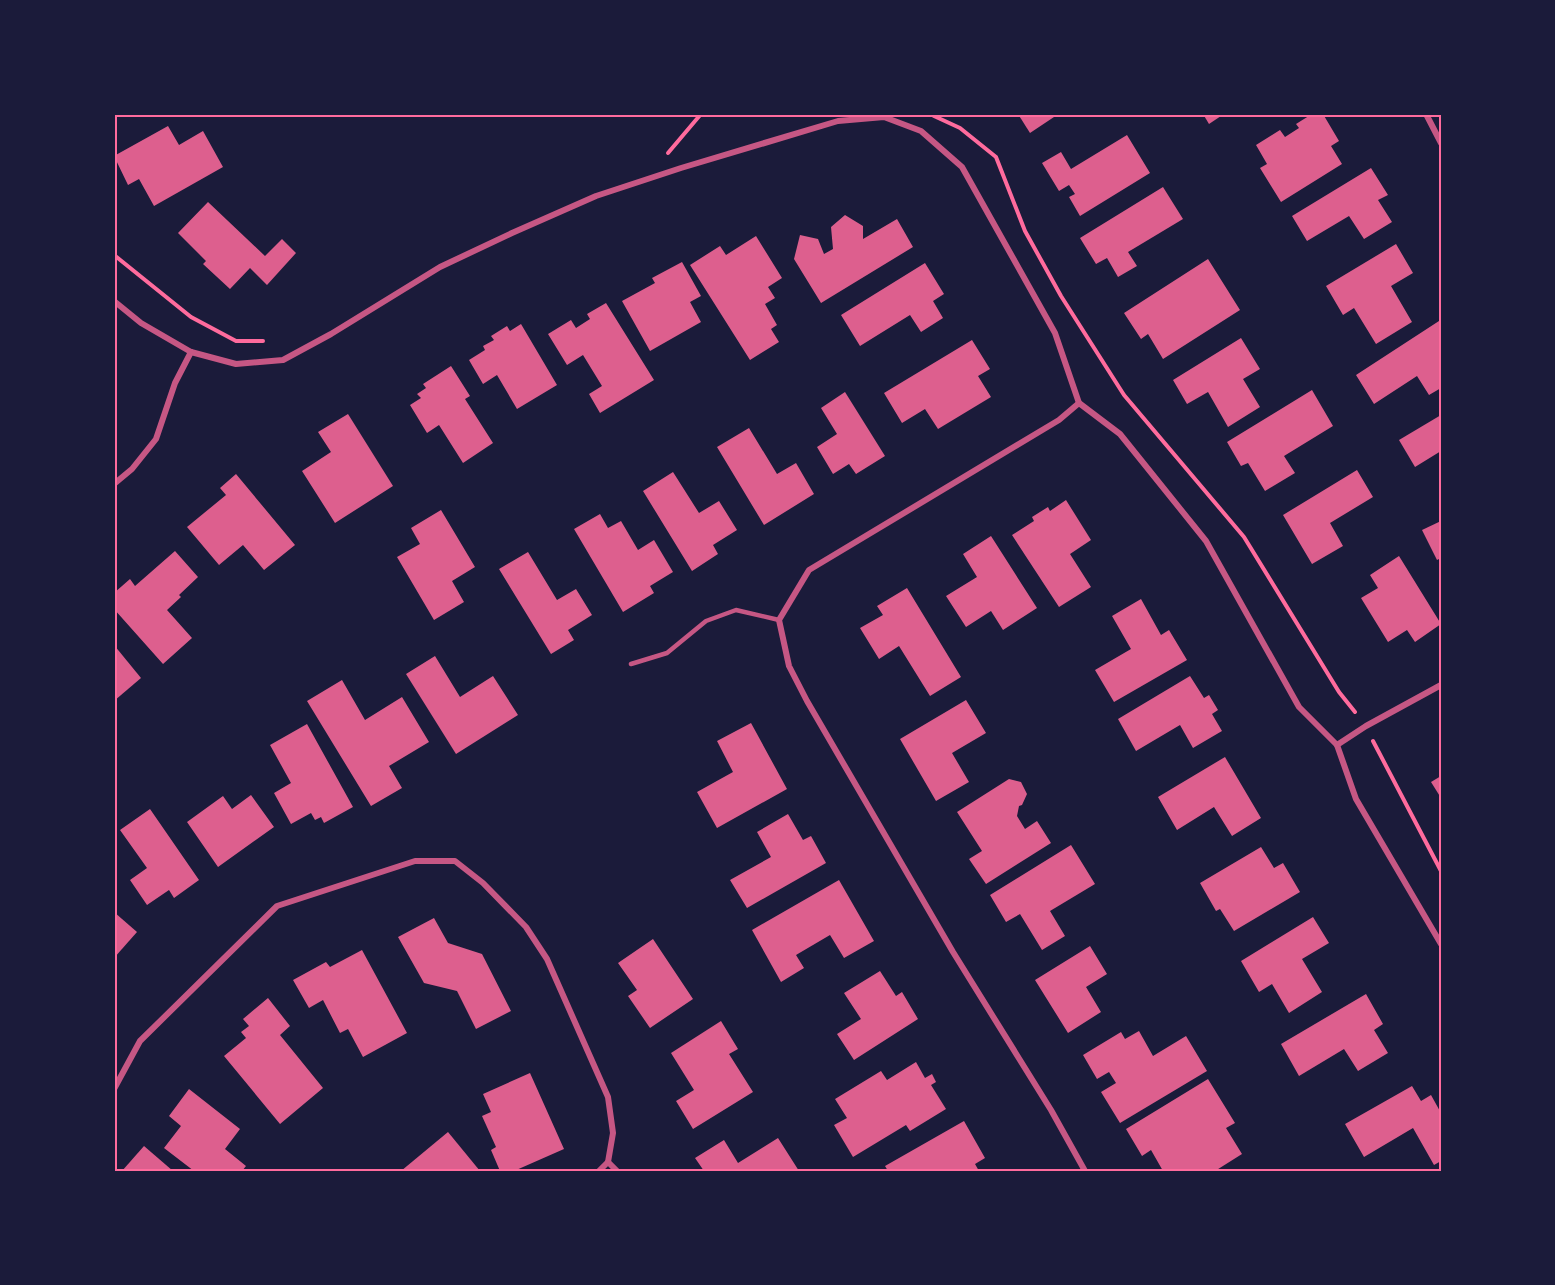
<svg xmlns="http://www.w3.org/2000/svg" width="1555" height="1285" viewBox="0 0 1555 1285" font-family="'DM Sans',sans-serif">
  <style>
    .building { fill: #dd5f8e }
    .lines { fill: none; stroke-linecap: round; stroke-linejoin: round }
    .path { stroke: #ff6b9d; stroke-width: 4 }
    .service { stroke: #c65784; stroke-width: 4.5 }
    .minor { stroke: #c65784; stroke-width: 6 }
    .neatline { fill: none; stroke: #ff6b9d; stroke-width: 2 }
  </style>
  <rect width="100%" height="100%" fill="#1b1b3a"/>
  <g class="building">
    <polygon points="1018,114 1052,114 1054,117 1030,133"/>
    <polygon points="1203,114 1224,114 1209,124"/>
    <polygon points="1312,114 1323,114 1339,141 1331,146 1342,164 1281,202 1260,168 1267,164 1256,145 1280,130 1285,137 1299,128 1296,124"/>
    <polygon points="168,126 179,145 203,131 223,167 154,206 139,179 128,185 114,156"/>
    <polygon points="1127,135 1150,173 1080,216 1069,197 1075,194 1069,185 1059,191 1042,163 1061,152 1071,169"/>
    <polygon points="1371,168 1388,195 1378,200 1392,222 1364,239 1349,216 1307,241 1292,216"/>
    <polygon points="1163,187 1183,219 1128,252 1137,266 1118,277 1107,258 1096,264 1080,238"/>
    <polygon points="208,202 265,256 282,239 296,253 267,285 250,268 230,289 203,264 206,261 178,233"/>
    <polygon points="845,215 863,226 863,239 897,219 913,247 821,303 794,259 800,235 818,239 824,254 833,249 831,227"/>
    <polygon points="756,236 782,278 768,287 775,298 765,304 777,325 771,329 779,342 750,360 690,265 720,246 726,255"/>
    <polygon points="1396,244 1413,273 1391,286 1412,322 1376,344 1354,308 1343,315 1326,286"/>
    <polygon points="1208,259 1240,310 1163,359 1148,334 1141,339 1124,313"/>
    <polygon points="682,262 701,296 690,302 701,322 650,351 622,301 655,283 652,278"/>
    <polygon points="925,263 944,294 933,301 943,318 921,332 910,315 860,346 841,315"/>
    <polygon points="606,303 654,380 600,413 589,394 602,386 583,355 567,365 548,334 571,320 576,328 590,319 587,314"/>
    <polygon points="1439,321 1441,324 1441,388 1429,395 1417,376 1374,404 1356,375"/>
    <polygon points="521,324 557,385 517,409 497,375 483,384 469,360 485,350 483,346 494,340 491,336 507,326 510,331"/>
    <polygon points="1241,338 1260,369 1243,379 1260,407 1228,427 1208,392 1187,404 1173,380"/>
    <polygon points="972,340 990,369 978,376 991,397 938,429 925,409 902,423 884,393"/>
    <polygon points="451,366 470,396 465,399 493,443 463,463 439,425 427,433 410,405 421,398 417,394 426,388 423,384"/>
    <polygon points="1312,390 1333,426 1284,456 1295,473 1265,491 1248,463 1241,466 1227,442"/>
    <polygon points="845,392 885,456 856,474 849,464 833,474 817,447 837,434 821,408"/>
    <polygon points="348,414 393,486 335,523 302,471 331,452 318,432"/>
    <polygon points="1441,415 1441,451 1415,467 1399,440"/>
    <polygon points="749,428 777,474 796,463 814,494 764,525 717,447"/>
    <polygon points="1357,470 1373,497 1330,523 1343,546 1312,564 1283,515"/>
    <polygon points="673,472 699,513 719,501 737,530 713,545 718,554 692,571 643,491"/>
    <polygon points="236,474 295,545 264,570 243,545 219,565 187,527 226,495 220,488"/>
    <polygon points="1066,500 1091,540 1070,554 1091,587 1059,607 1012,535 1034,521 1032,517 1048,507 1050,511"/>
    <polygon points="441,510 475,567 452,581 464,602 434,620 397,557 420,544 411,528"/>
    <polygon points="600,514 608,528 621,521 638,550 654,540 673,572 650,586 654,593 623,612 574,529"/>
    <polygon points="1441,521 1441,558 1437,560 1422,530"/>
    <polygon points="991,536 1037,608 1003,630 991,611 966,627 946,596 977,577 963,554"/>
    <polygon points="175,551 198,577 179,595 181,597 167,610 192,638 163,664 114,609 114,593 130,579 135,586"/>
    <polygon points="528,552 557,600 576,589 592,615 568,630 574,640 551,654 499,569"/>
    <polygon points="1399,556 1441,624 1415,642 1407,630 1388,642 1361,598 1378,588 1370,575"/>
    <polygon points="907,588 961,677 930,696 899,646 879,659 860,628 883,615 877,606"/>
    <polygon points="1141,599 1161,635 1169,630 1187,660 1114,702 1095,670 1131,649 1112,616"/>
    <polygon points="114,645 141,678 114,701"/>
    <polygon points="435,656 460,697 493,676 518,715 456,754 406,674"/>
    <polygon points="1190,676 1204,698 1209,695 1218,710 1212,714 1222,731 1193,748 1180,725 1136,751 1118,719"/>
    <polygon points="342,680 365,720 402,697 429,742 389,766 402,788 371,806 307,701"/>
    <polygon points="966,700 986,733 952,753 969,782 936,801 900,739"/>
    <polygon points="751,723 787,789 717,828 697,792 733,772 717,741"/>
    <polygon points="307,724 353,807 324,823 321,817 315,820 311,813 291,824 274,793 291,783 270,745"/>
    <polygon points="1225,757 1261,818 1232,836 1214,807 1177,830 1158,797"/>
    <polygon points="1441,776 1441,798 1431,782"/>
    <polygon points="1009,779 1021,782 1027,794 1022,805 1019,806 1017,816 1025,829 1037,821 1051,843 986,884 969,859 982,851 957,812"/>
    <polygon points="251,795 274,827 218,867 187,822 223,796 232,809"/>
    <polygon points="150,809 199,880 174,898 169,890 147,905 130,880 147,868 120,830"/>
    <polygon points="788,814 803,840 811,836 826,863 747,908 730,880 771,857 757,832"/>
    <polygon points="1071,845 1095,884 1050,911 1065,936 1042,950 1020,914 1006,922 990,895"/>
    <polygon points="1261,847 1274,868 1283,863 1300,892 1234,931 1220,909 1216,911 1200,883"/>
    <polygon points="839,880 874,941 844,958 830,935 796,955 804,968 781,982 752,930"/>
    <polygon points="114,912 137,932 114,958"/>
    <polygon points="1313,917 1329,943 1302,959 1322,992 1289,1013 1272,984 1259,992 1241,961"/>
    <polygon points="434,918 448,943 482,954 511,1011 476,1029 457,991 424,983 398,937"/>
    <polygon points="653,939 693,999 650,1028 628,996 637,990 618,963"/>
    <polygon points="1090,946 1107,974 1086,987 1101,1012 1068,1033 1035,980"/>
    <polygon points="362,950 407,1033 363,1057 348,1029 340,1033 323,1000 309,1008 293,980 326,962 330,967"/>
    <polygon points="880,971 896,996 902,992 918,1019 854,1060 837,1034 861,1019 844,993"/>
    <polygon points="1366,994 1383,1024 1374,1030 1388,1053 1358,1071 1344,1049 1299,1076 1281,1044"/>
    <polygon points="268,998 290,1026 280,1035 323,1088 280,1124 224,1056 246,1038 241,1032 249,1026 243,1019"/>
    <polygon points="721,1021 738,1049 729,1054 753,1092 693,1129 676,1101 694,1090 671,1053"/>
    <polygon points="1139,1031 1153,1056 1186,1036 1207,1071 1120,1123 1101,1092 1116,1083 1109,1072 1097,1079 1083,1055 1121,1032 1125,1039"/>
    <polygon points="916,1062 925,1078 932,1074 936,1082 931,1085 946,1109 910,1131 906,1125 853,1157 834,1125 847,1118 835,1099 881,1071 887,1080"/>
    <polygon points="530,1073 564,1149 514,1171 500,1171 491,1150 496,1147 482,1116 491,1112 483,1094"/>
    <polygon points="1208,1079 1235,1123 1226,1128 1242,1154 1215,1171 1163,1171 1151,1150 1142,1156 1126,1129"/>
    <polygon points="1412,1086 1421,1101 1431,1095 1441,1113 1441,1161 1434,1165 1413,1128 1364,1157 1345,1124"/>
    <polygon points="189,1089 240,1129 225,1149 246,1166 242,1171 194,1171 164,1148 181,1126 169,1116"/>
    <polygon points="964,1121 985,1158 975,1164 979,1171 888,1171 885,1166"/>
    <polygon points="448,1132 480,1171 401,1171"/>
    <polygon points="778,1138 799,1171 704,1171 695,1158 724,1140 738,1163"/>
    <polygon points="144,1146 173,1171 122,1171"/>
  </g>
  <g class="lines">
    <g class="path">
      <polyline points="934,116 960,128 996,157 1025,231 1061,296 1124,395 1244,537 1339,692 1355,712"/>
      <polyline points="668,153 701,114"/>
      <polyline points="114,255 191,317 236,341 263,341"/>
      <polyline points="1373,741 1441,871"/>
    </g>
    <polyline class="service" points="631,664 667,653 706,621 736,610 779,620"/>
    <g class="minor">
      <polyline points="1426,114 1441,143"/>
      <polyline points="114,301 141,323 191,352 236,364 283,360 331,334 440,267 512,233 596,196 681,168 838,121 884,117 921,131 962,167 1055,333 1079,403 1120,434 1206,541 1299,707 1337,745 1356,799 1441,944"/>
      <polyline points="1079,403 1059,420 809,570 779,620 789,666 807,701 953,952 1051,1110 1085,1171"/>
      <polyline points="114,484 132,469 156,439 175,383 191,352"/>
      <polyline points="1337,745 1366,726 1441,685"/>
      <polyline points="114,1089 140,1041 277,906 415,861 455,861 483,883 526,927 547,959 608,1097 613,1133 608,1162 599,1171"/>
      <polyline points="608,1162 617,1171"/>
    </g>
  </g>
  <rect width="1555" height="1285" fill="none" stroke="#1b1b3a" stroke-width="231"/>
  <rect x="116" y="116" width="1324" height="1054" class="neatline"/>
</svg>
